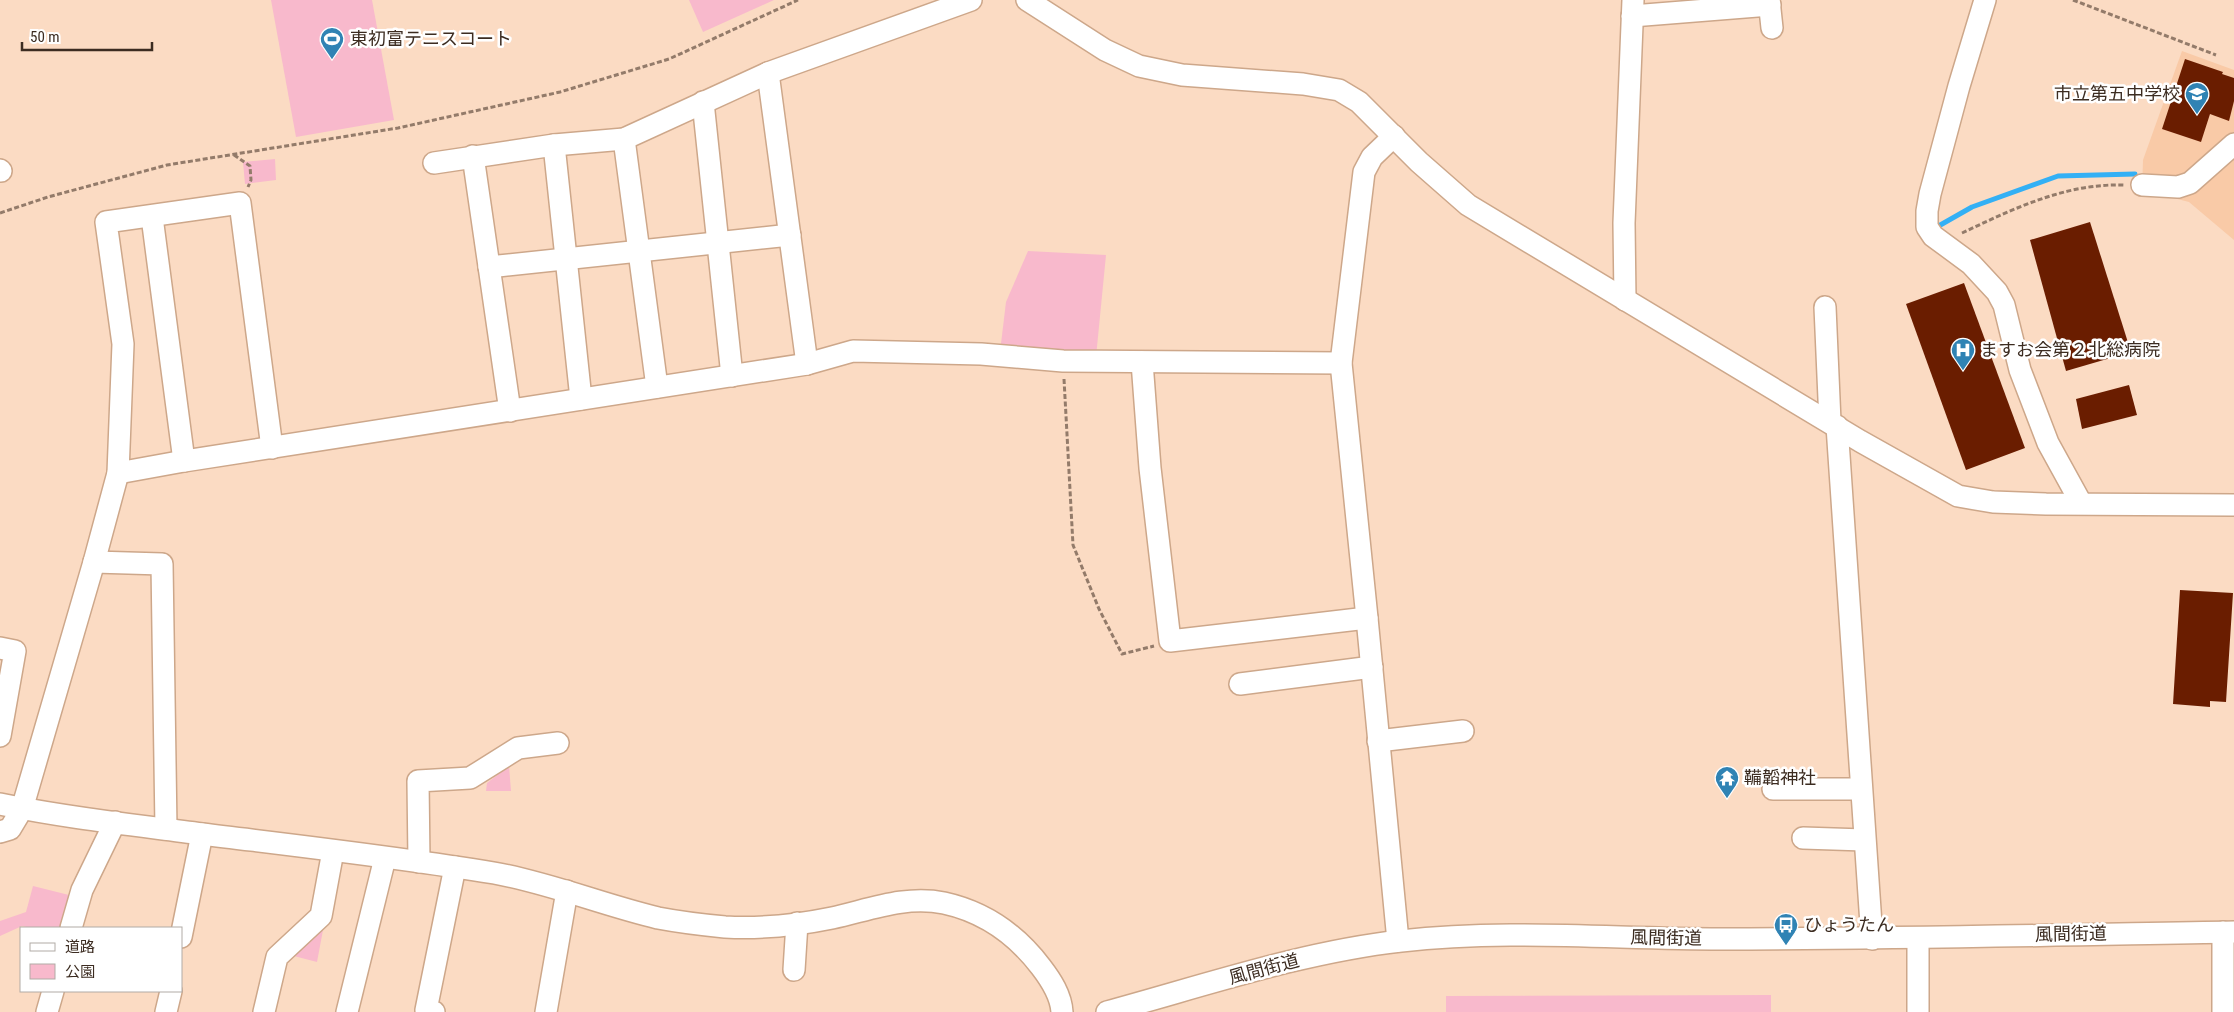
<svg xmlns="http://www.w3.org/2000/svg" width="2234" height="1012" viewBox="0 0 2234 1012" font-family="'Roboto Condensed','Noto Sans JP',sans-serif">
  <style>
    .built { fill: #f9caa7 }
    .green { fill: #f8b9cc }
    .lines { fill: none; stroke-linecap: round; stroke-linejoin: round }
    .stream { stroke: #33b0f5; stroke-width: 5 }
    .building { fill: #6a1d00 }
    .minor-casing { stroke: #cda78a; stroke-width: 24 }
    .path { stroke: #937b6a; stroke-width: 3; stroke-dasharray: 5 2.5; stroke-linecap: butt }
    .minor { stroke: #fff; stroke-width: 21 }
    .labels { text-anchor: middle; stroke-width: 5; stroke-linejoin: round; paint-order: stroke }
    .poi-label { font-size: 18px; fill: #3c2c21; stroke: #fff; text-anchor: start }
    .street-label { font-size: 18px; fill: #3c2c21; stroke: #fff }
  </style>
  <rect width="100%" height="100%" fill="#fbdbc3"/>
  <polygon class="built" points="2182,51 2234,70 2234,240 2189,202 2142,190 2143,160"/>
  <g class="green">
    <polygon points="271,0 372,0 394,120 296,137"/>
    <polygon points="689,0 774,0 703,32"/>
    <polygon points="275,159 276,180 245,184 243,162"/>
    <polygon points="1028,251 1106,255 1096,357 1000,352 1006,302"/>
    <polygon points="509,766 511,791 486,791 487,783"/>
    <polygon points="33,886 69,895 60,928 31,928 22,926 0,936 0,921 26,912"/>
    <polygon points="320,928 323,930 317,962 290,955"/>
    <polygon points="1771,995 1771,1012 1446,1012 1446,996"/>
  </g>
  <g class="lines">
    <polyline class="stream" points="1935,228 1972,207 2058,176 2135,174"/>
  </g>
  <g class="building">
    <polygon points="2185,59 2223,72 2222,74 2234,78 2234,101 2229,121 2210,114 2201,142 2162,129"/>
    <polygon points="2090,222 2131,352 2066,371 2030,240"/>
    <polygon points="1964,283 2025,448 1966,470 1906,304"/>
    <polygon points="2129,385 2137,415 2082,429 2076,399"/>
    <polygon points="2180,590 2233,593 2226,702 2210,701 2210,707 2173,704"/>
  </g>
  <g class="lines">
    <g class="minor-casing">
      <g id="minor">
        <polyline points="1027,0 1105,50 1139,66 1182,75 1303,84 1339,90 1359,102 1419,162 1468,205 1860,441 1958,496 1993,502 2046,504 2234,505"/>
        <polyline points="1769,0 1772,28"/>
        <polyline points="1985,0 1959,86 1930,194 1927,211 1927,227 1933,236 1971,264 1997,292 2004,305 2020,370 2048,443 2081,503"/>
        <polyline points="1632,16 1770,5"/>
        <polyline points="768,73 807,364"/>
        <polyline points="703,102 732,376"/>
        <polyline points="1394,136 1372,157 1364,172 1341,363 1367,618 1398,941"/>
        <polyline points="624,139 657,387"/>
        <polyline points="554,145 581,399"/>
        <polyline points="473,156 510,411"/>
        <polyline points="434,163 554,145 624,139 768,73 971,0"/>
        <polyline points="0,170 1,171"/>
        <polyline points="2142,185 2178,187 2190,183 2234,144"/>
        <polyline points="152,217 184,461"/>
        <polyline points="489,267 790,235"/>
        <polyline points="1625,300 1624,223 1633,0"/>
        <polyline points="1825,307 1830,422"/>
        <polyline points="1142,362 1150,468 1170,641 1367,618"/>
        <polyline points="1837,426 1872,939"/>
        <polyline points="118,473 184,461 807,364 853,351 981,354 1063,361 1341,363"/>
        <polyline points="94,562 162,564 166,829"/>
        <polyline points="0,648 15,651 0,736"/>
        <polyline points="1240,684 1372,667"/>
        <polyline points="1378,741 1463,731"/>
        <polyline points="1773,789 1860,789"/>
        <path d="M0,804C67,818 135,825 202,834C299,846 397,857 494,873C550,883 603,905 658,918C679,922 704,925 725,927C761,929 798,925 832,918C869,910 905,895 944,903C985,912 1016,934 1041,967C1051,980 1061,995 1062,1012"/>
        <polyline points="0,832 10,829 22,809 94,562 118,473 123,344 106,222 240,203 272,448"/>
        <polyline points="1803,838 1864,840"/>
        <polyline points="419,862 418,781 470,778 518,748 558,743"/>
        <polyline points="71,928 82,890 115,822"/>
        <polyline points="181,937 202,834"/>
        <polyline points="794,970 797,923"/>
        <polyline points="47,1012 53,991"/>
        <polyline points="166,1012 171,991"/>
        <polyline points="264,1012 277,957 321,916 333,851"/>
        <polyline points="347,1012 385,858"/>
        <polyline points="434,1012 426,1010 455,867"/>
        <polyline points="546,1012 567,891"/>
        <path d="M1107,1012C1203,986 1302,952 1401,941C1507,929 1614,939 1720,939C1892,939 2063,935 2234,932"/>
        <polyline points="1918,1012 1918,939"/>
        <polyline points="2223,1012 2223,932"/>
      </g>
    </g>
    <g class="path">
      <polyline points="2073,0 2216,55"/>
      <polyline points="234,155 250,166 251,180 248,187"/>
      <polyline points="0,213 48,197 167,165 398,128 560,92 669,59 798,0"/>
      <path d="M1962,233C2013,209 2066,183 2124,185"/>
      <polyline points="1064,379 1073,545 1099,609 1122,654 1154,646"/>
    </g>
    <use href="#minor" class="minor"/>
  </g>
  <defs>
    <g id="stadium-pin" transform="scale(1.25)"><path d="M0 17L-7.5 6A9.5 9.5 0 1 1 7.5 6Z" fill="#3083b4" stroke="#fff"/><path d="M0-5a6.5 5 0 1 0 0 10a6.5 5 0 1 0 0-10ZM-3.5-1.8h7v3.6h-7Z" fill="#fff"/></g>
    <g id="school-pin" transform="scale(1.25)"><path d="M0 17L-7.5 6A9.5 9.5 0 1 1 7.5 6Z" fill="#3083b4" stroke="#fff"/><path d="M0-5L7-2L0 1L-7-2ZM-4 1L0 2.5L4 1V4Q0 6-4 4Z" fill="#fff"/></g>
    <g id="hospital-pin" transform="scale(1.25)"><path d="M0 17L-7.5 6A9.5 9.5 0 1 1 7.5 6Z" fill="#3083b4" stroke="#fff"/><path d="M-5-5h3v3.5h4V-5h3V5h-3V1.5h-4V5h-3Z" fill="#fff"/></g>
    <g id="temple-pin" transform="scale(1.25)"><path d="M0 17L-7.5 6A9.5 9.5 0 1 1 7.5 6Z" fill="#3083b4" stroke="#fff"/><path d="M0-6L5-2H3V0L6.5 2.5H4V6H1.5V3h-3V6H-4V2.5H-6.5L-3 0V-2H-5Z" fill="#fff"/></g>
    <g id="bus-pin" transform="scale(1.25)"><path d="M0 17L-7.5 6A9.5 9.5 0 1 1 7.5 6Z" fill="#3083b4" stroke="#fff"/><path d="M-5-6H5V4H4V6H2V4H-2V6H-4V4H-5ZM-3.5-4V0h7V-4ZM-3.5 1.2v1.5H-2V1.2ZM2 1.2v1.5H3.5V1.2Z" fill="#fff"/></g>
  </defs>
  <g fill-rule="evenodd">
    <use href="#stadium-pin" x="332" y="39"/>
    <use href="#school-pin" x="2197" y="94"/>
    <use href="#hospital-pin" x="1963" y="350"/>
    <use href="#temple-pin" x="1727" y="778"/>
    <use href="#bus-pin" x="1786" y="925"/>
  </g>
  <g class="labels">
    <g class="poi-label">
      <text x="350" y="45">東初富テニスコート</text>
      <text x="2180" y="100" text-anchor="end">市立第五中学校</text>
      <text x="1980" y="356">ますお会第２北総病院</text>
      <text x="1744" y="784">鞴韜神社</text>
      <text x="1804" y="931">ひょうたん</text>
    </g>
    <g class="street-label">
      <text transform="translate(2071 934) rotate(-1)" y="6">風間街道</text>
      <text transform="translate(1666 938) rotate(1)" y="6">風間街道</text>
      <text transform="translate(1264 969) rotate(-15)" y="6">風間街道</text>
    </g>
  </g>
  <rect x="20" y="927" width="162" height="65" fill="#ffffff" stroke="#b1aba6"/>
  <rect x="30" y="943" width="25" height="8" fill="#ffffff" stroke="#b1aba6"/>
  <text x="65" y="952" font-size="15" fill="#3c2c21">道路</text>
  <rect x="30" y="964" width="25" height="15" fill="#f8b9cc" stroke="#b1aba6"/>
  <text x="65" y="977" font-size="15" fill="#3c2c21">公園</text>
  <path d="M22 42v8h130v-8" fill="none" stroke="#3c2c21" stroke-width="2.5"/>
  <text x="30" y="42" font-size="15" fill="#3c2c21" stroke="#ffffff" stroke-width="4" paint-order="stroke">50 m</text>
</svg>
